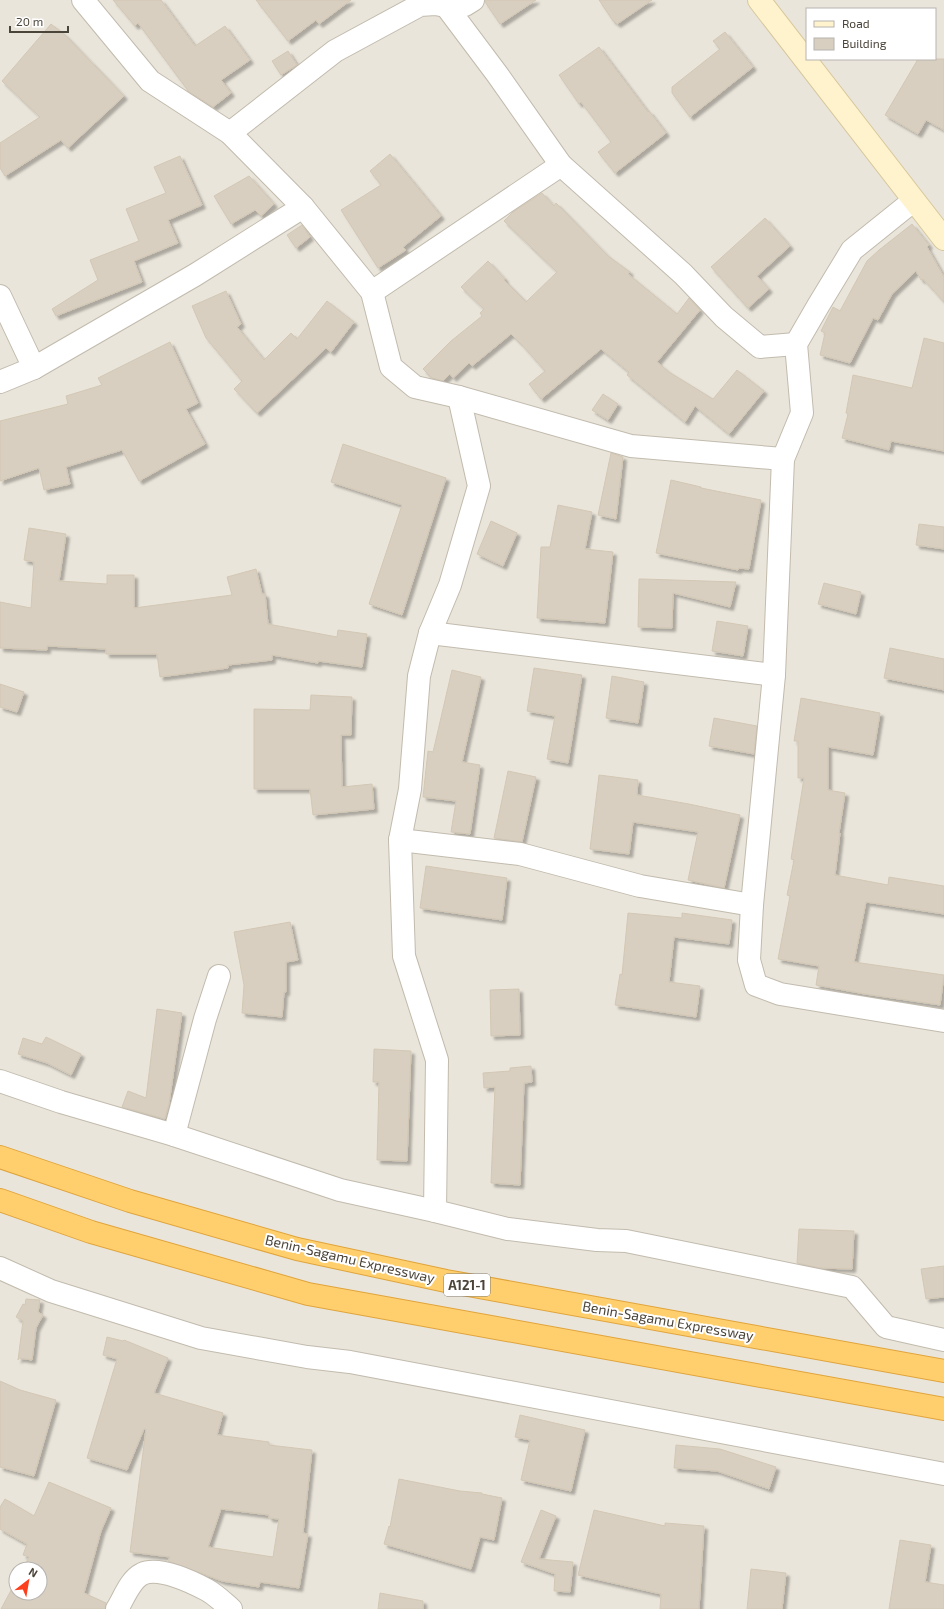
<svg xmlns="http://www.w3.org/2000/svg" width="944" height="1609" viewBox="0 0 944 1609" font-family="'Exo 2',sans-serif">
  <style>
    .residential { fill: #eae5da; fill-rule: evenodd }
    .building { fill: #d8cfc1; stroke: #d3c7b4; fill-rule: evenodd; filter: url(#shadow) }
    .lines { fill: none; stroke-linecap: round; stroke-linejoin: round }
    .street-casing { stroke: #c2bbae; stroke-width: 24 }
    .secondary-casing { stroke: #d6c79b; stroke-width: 24 }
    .highway-casing { stroke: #e0a43c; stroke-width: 24 }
    .street { stroke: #fff; stroke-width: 22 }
    .secondary { stroke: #fff3cd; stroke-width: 22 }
    .highway { stroke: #ffcf6e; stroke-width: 22 }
    .labels { text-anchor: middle; stroke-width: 4; stroke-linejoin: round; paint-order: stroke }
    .shield { fill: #fff; stroke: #817c74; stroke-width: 1 }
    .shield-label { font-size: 13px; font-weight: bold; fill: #4b4439 }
    .street-label { font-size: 14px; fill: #4b4439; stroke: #fff }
  </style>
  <defs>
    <filter id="shadow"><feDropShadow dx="3.5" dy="3.5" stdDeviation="1" flood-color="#0004"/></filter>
  </defs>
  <rect width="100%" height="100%" fill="#f6f3ec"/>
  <path class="residential" d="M0,0H944V1609H0ZM807,9H935V59H807ZM16,1569H40V1593H16Z"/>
  <g class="building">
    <polygon points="113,0 161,0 195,46 225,26 250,60 221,80 231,93 213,107 189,92 138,23 135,26"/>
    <polygon points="256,0 351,0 319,24 316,20 288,41"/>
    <polygon points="485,0 536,0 500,24 485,2"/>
    <polygon points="599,0 652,0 617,24 614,21 613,21"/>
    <polygon points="51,24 65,35 124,96 68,148 61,140 5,176 0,168 0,143 40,117 2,81"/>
    <polygon points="725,32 753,67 690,117 672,93 672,87 720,49 713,41"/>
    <polygon points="599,47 648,112 649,111 666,133 615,173 598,152 611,142 581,102 579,104 559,75"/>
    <polygon points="288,51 297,65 281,75 272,61"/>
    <polygon points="918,59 944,59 944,130 926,120 918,134 885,115"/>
    <polygon points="390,154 441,216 403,247 406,250 378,268 341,210 381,185 370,171"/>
    <polygon points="180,156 202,205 168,220 178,243 134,261 142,282 56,316 52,309 98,280 90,260 139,241 126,209 166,193 154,167"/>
    <polygon points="249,176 274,204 261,216 255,210 231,224 214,196"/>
    <polygon points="542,193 554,206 556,203 608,256 630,272 628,274 677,314 689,298 700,310 657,362 669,372 713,399 737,370 764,391 729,434 695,406 685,422 627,375 629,372 601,349 541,399 529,384 545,371 523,346 511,334 472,366 469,363 453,378 450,374 443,381 432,378 423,369 451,341 482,316 480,313 484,309 461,287 488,261 505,279 504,280 526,302 557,272 504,221 513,212"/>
    <polygon points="765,218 790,246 757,276 769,289 748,308 711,267"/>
    <polygon points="912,224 929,245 927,247 944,277 944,302 923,279 921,280 916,271 892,294 878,320 873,318 850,363 820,355 825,333 821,331 833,307 840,311 867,261 879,250"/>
    <polygon points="302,225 310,237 296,248 287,235"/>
    <polygon points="226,291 241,324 237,327 264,360 291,333 297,339 327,301 354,322 331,352 326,348 257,413 234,389 242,381 206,338 192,306"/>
    <polygon points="924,338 944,343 944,451 891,441 889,450 842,438 848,414 846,413 853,375 912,388"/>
    <polygon points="170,342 198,403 186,409 205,444 139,481 122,450 66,467 70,484 44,490 39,468 0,481 0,421 68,404 66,396 102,385 98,378"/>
    <polygon points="603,394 618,404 608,420 592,410"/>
    <polygon points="343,444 446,478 402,615 369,604 402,505 331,482"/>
    <polygon points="611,453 623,457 616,519 598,515"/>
    <polygon points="671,480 701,487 701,488 761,500 749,569 739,568 738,570 656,553"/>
    <polygon points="558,505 592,512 585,549 613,552 605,623 537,618 541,547 550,547"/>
    <polygon points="491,521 517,533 503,566 477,554"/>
    <polygon points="919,524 944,527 944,549 916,545"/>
    <polygon points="29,528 66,534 59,581 107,584 107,575 134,575 134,608 232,595 227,577 256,569 262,594 265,594 268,624 337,637 338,630 367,634 362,667 318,661 318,663 272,655 272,660 228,665 228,668 160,677 157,654 106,654 106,649 47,646 47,650 0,648 0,602 31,608 34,562 24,560"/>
    <polygon points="639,579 643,579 736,582 730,607 673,593 672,628 638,627"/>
    <polygon points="824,583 861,592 856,614 818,604"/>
    <polygon points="717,621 748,626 743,656 712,651"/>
    <polygon points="890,648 944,659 944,690 884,678"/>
    <polygon points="534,668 582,675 568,763 547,759 555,716 527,711"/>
    <polygon points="452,670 481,677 462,762 480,765 470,834 451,832 456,801 423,797 428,751 433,752"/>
    <polygon points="612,676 644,682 638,723 606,718"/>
    <polygon points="0,684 24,692 17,712 0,707"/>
    <polygon points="311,695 352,697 351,735 341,735 342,787 372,784 374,809 313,815 310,789 254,789 254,709 310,710"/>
    <polygon points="801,698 880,713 873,755 828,747 828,790 845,793 839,833 840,833 835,875 888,885 889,877 944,886 944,914 866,902 854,962 944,975 940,1005 865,994 816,985 819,966 778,959 790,896 787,895 794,860 791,859 804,778 798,778 798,741 794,741"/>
    <polygon points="714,718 757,726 754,754 709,746"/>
    <polygon points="508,771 536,777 522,842 494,838"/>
    <polygon points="599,775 638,780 637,795 689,804 740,815 724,888 688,880 698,832 633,822 629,854 590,849"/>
    <polygon points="426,866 507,878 502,920 420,908"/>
    <polygon points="628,913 682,918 682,913 732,920 729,944 674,937 669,982 700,986 696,1017 615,1005 620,974 622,975"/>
    <polygon points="290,922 298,960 286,962 286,992 284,992 282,1017 242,1013 244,985 234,932"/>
    <polygon points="519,989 520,1035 491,1036 490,990"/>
    <polygon points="157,1009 182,1013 169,1104 165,1119 122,1107 128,1091 146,1098"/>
    <polygon points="46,1037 81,1054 71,1075 47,1063 18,1054 23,1038 42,1044"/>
    <polygon points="374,1049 411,1051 407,1161 377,1160 379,1082 373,1082"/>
    <polygon points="531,1066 532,1082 524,1083 520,1185 491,1183 495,1087 484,1088 483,1073 510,1071 510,1068"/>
    <polygon points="799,1229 854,1231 852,1269 819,1268 797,1263"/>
    <polygon points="944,1266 944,1297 926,1299 921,1269"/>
    <polygon points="26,1299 40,1300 38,1312 43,1315 36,1328 32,1360 19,1358 18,1360 23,1321 16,1317 23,1304 25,1305"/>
    <path d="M107,1337L123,1341L124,1340L168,1358L154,1393L223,1413L217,1435L269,1442V1445L312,1450L303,1533L308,1534L299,1588L260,1582L259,1587L222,1581L168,1561L170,1557L130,1552L146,1429H144L127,1470L87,1458L117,1359L103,1355ZM221,1509L269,1515V1518L279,1519L273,1557L208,1547Z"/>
    <polygon points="0,1381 20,1390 56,1400 34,1476 0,1467"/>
    <polygon points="520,1415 585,1430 571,1491 521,1480 530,1440 515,1437"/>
    <polygon points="676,1445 720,1449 776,1467 769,1489 717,1471 674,1468"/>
    <polygon points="399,1479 460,1491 482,1493 482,1494 502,1498 494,1540 480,1537 471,1569 384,1544 389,1526 390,1527"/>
    <polygon points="49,1482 111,1508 101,1531 84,1593 106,1603 105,1609 1,1609 16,1581 16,1593 40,1593 40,1569 23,1569 29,1557 23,1555 27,1544 0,1529 0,1507 5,1499 34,1516"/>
    <polygon points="541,1510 556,1516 539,1559 573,1562 570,1592 554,1591 555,1574 521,1562"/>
    <polygon points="594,1510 665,1526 665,1523 704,1526 699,1609 660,1609 661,1594 578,1575"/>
    <polygon points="900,1540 931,1545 925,1582 944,1585 944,1609 889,1609"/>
    <polygon points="751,1569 786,1573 782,1609 747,1609"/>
    <polygon points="380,1593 423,1601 423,1609 378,1609"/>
  </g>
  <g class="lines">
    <g class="street-casing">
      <g id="street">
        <polyline points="83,0 150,81 230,133"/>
        <polyline points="446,6 497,74 561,165 683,274 724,317 760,347 796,344"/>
        <polyline points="913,201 852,250 818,306 796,344 802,413 783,459 774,675 752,905 749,960 756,985 780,994 944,1021"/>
        <polyline points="303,207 372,292 391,367 415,387 459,397 631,446 783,459"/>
        <polyline points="372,292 561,165"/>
        <polyline points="0,296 34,368"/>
        <polyline points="0,382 34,368 195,275 303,207 230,133 335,51 420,5 435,4 446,6 465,5 473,0"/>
        <polyline points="430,633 774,675"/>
        <polyline points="400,840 520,854 640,886 752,905"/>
        <polyline points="0,1081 61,1102 174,1135 340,1190 435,1211 508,1229 597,1240 626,1241 852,1287 886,1327 944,1340"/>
        <polyline points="174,1135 205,1019 219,976"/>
        <polyline points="435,1211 437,1060 404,956 400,840 410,789 419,676 430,633 450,585 479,486 459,397"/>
        <polyline points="0,1268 51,1291 201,1338 307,1357 350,1362 944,1474"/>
        <path d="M117,1609C124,1598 130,1580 142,1574C159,1566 192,1582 207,1590C216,1595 224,1603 231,1609"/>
      </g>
    </g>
    <g class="secondary-casing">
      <polyline id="secondary" points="759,0 944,239"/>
    </g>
    <g class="highway-casing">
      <g id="highway">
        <polyline points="0,1157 130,1201 297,1249 446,1281 944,1371"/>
        <polyline points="0,1200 91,1232 308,1294 944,1409"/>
      </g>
    </g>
    <use href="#street" class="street"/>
    <use href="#secondary" class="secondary"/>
    <use href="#highway" class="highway"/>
  </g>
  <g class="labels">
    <rect class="shield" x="444" y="1274" width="46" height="22" rx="3"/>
    <g class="shield-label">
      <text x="467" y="1290">A121-1</text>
    </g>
    <g class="street-label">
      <text transform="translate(350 1259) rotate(13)" y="5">Benin-Sagamu Expressway</text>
      <text transform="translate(668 1321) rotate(10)" y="5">Benin-Sagamu Expressway</text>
    </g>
  </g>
  <rect x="806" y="8" width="130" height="52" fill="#ffffff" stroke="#b7b4b0"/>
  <rect x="814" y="21" width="20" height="6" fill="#fff3cd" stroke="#b7b4b0"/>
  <text x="842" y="28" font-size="12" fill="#4b4439">Road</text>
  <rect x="814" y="38" width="20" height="12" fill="#d8cfc1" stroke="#b7b4b0"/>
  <text x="842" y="48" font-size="12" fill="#4b4439">Building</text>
  <g transform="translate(28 1581) rotate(31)"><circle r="19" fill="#ffffff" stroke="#b7b4b0"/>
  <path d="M0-3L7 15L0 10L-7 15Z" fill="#fc3f1d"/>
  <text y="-6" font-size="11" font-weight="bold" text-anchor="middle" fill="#4b4439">N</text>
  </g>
  <path d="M10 26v6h58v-6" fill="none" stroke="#4b4439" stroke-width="2"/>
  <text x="16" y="26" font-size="12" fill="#4b4439" stroke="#ffffff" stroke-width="3" paint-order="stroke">20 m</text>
</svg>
